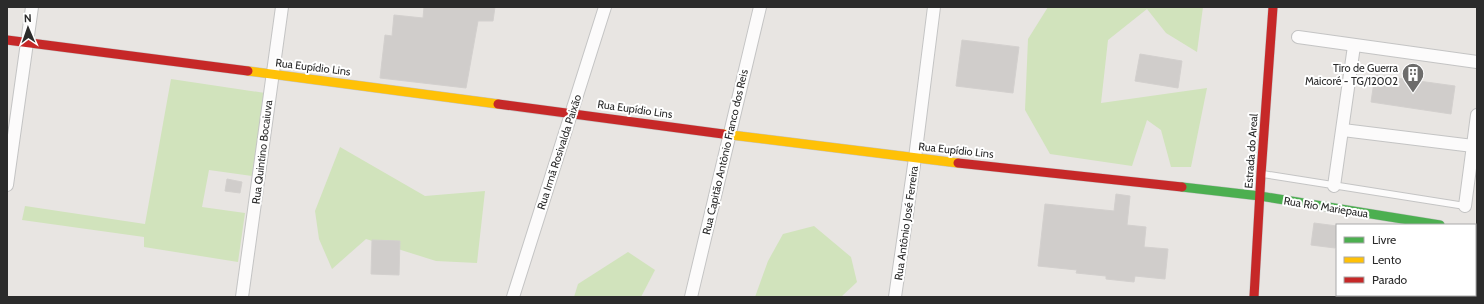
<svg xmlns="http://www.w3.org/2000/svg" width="1484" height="304" viewBox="0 0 1484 304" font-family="Cabin,sans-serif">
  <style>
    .green { fill: #d1e3bc }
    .building { fill: #d0cdcb; stroke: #d3d0ce }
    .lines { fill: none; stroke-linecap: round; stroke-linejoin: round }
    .lane-casing { stroke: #c4c4c4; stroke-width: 8 }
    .street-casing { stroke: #c4c4c4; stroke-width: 14 }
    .fast-casing { stroke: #c4c4c4; stroke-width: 10 }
    .slow-casing { stroke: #c4c4c4; stroke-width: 10 }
    .jam-casing { stroke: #c4c4c4; stroke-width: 10 }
    .lane { stroke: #fcfbfb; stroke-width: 6 }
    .street { stroke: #fcfbfb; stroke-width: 12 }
    .fast { stroke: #4caf50; stroke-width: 9 }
    .slow { stroke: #ffc107; stroke-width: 9 }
    .jam { stroke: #c62828; stroke-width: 9 }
    .labels { text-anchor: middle; stroke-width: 4; stroke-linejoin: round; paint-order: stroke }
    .street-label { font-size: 11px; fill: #2b2b2b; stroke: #fff }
    .poi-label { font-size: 11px; fill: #2b2b2b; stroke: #fff; text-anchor: end }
  </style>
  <rect width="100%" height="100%" fill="#e8e5e2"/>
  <g class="green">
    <polygon points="1048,7 1203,7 1197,52 1166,33 1147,9 1108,40 1101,103 1207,88 1191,167 1171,167 1161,130 1147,120 1132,166 1050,154 1025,110 1028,39"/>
    <polygon points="171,79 265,93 252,176 209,170 202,207 245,213 238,262 144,247 144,237 22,220 25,206 145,224"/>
    <polygon points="340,147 425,196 485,191 477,263 436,261 366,239 332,269 319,239 315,211"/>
    <polygon points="814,226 851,257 857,282 841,297 755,297 768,261 783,234"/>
    <polygon points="628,252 655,270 641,297 574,297 578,284"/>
  </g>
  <g class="building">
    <polygon points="424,7 495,7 493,21 478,21 466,88 380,78 385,35 392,36 394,15 423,18"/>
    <polygon points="962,40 1019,47 1013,93 956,86"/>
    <polygon points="1140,54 1182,61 1178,88 1135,81"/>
    <polygon points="1375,75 1455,86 1451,114 1371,102"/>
    <polygon points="227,179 242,182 240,193 225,191"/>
    <polygon points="1116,194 1130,196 1127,225 1146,227 1144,247 1168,249 1165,279 1135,276 1134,282 1106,279 1106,276 1076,273 1077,270 1038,266 1045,204 1114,211"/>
    <polygon points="1314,223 1337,226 1335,248 1311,245"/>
    <polygon points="372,240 400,241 399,275 371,274"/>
  </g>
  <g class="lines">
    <g class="lane-casing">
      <polyline id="lane" points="1263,174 1465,206"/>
    </g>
    <g class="street-casing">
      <g id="street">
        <polyline points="1298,37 1477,62"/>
        <polyline points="1343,130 1473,146"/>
        <polyline points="7,185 32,7"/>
        <polyline points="1334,186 1354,46"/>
        <polyline points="1465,206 1477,115"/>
        <polyline points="1475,231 1477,231"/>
        <polyline points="242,297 282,7"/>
        <polyline points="513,297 605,7"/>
        <polyline points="691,297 760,7"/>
        <polyline points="895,297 915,158 934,7"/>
      </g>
    </g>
    <g class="fast-casing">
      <polyline id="fast" points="1182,187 1260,196 1440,225"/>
    </g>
    <g class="slow-casing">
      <g id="slow">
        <polyline points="248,71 498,104"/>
        <polyline points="723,134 958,163"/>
      </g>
    </g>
    <g class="jam-casing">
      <g id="jam">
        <polyline points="7,40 248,71"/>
        <polyline points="498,104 723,134"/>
        <polyline points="958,163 1182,187"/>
        <polyline points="1254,297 1261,174 1273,7"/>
      </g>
    </g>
    <use href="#lane" class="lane"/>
    <use href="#street" class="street"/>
    <use href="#fast" class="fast"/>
    <use href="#slow" class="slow"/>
    <use href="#jam" class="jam"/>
  </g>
  <defs>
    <g id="building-pin" transform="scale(1.15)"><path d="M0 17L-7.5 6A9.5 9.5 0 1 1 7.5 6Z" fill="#6d6c6b" stroke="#fff"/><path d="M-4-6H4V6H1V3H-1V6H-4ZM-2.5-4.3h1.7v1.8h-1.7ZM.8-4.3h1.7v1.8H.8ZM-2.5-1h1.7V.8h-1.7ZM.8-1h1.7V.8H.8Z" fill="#fff"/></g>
  </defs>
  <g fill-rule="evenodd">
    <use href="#building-pin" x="1413" y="74"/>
  </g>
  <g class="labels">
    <g class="street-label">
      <text transform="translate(313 67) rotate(7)" y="4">Rua Eupídio Lins</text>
      <text transform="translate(635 109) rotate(8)" y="4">Rua Eupídio Lins</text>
      <text transform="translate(956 150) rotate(6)" y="4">Rua Eupídio Lins</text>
      <text transform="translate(1251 151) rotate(-86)" y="4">Estrada do Areal</text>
      <text transform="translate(262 152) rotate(-83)" y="4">Rua Quintino Bocaiuva</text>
      <text transform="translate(559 152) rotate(-72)" y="4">Rua Irmã Rosivalda Paixão</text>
      <text transform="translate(725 152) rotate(-77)" y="4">Rua Capitão Antônio Franco dos Reis</text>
      <text transform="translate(1326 207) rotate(9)" y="4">Rua Rio Mariepaua</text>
      <text transform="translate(906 223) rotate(-82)" y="4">Rua Antônio José Ferreira</text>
    </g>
    <g class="poi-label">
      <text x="1398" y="72">Tiro de Guerra<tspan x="1398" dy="13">Maicoré - TG/12002</tspan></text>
    </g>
  </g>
  <rect width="1484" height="304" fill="none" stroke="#2b2b2b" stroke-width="16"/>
  <rect x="1336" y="224" width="140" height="72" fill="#ffffff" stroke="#aaaaaa"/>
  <rect x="1344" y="237" width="20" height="6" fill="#4caf50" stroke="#aaaaaa"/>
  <text x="1372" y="244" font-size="12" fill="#2b2b2b">Livre</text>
  <rect x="1344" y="257" width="20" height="6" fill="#ffc107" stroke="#aaaaaa"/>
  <text x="1372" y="264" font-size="12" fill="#2b2b2b">Lento</text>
  <rect x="1344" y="277" width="20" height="6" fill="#c62828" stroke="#aaaaaa"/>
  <text x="1372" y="284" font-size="12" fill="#2b2b2b">Parado</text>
  <g transform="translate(28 28) rotate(358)" stroke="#ffffff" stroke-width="3" paint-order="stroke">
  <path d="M0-3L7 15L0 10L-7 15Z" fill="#2b2b2b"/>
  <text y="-6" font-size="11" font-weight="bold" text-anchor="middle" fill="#2b2b2b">N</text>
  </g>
</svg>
